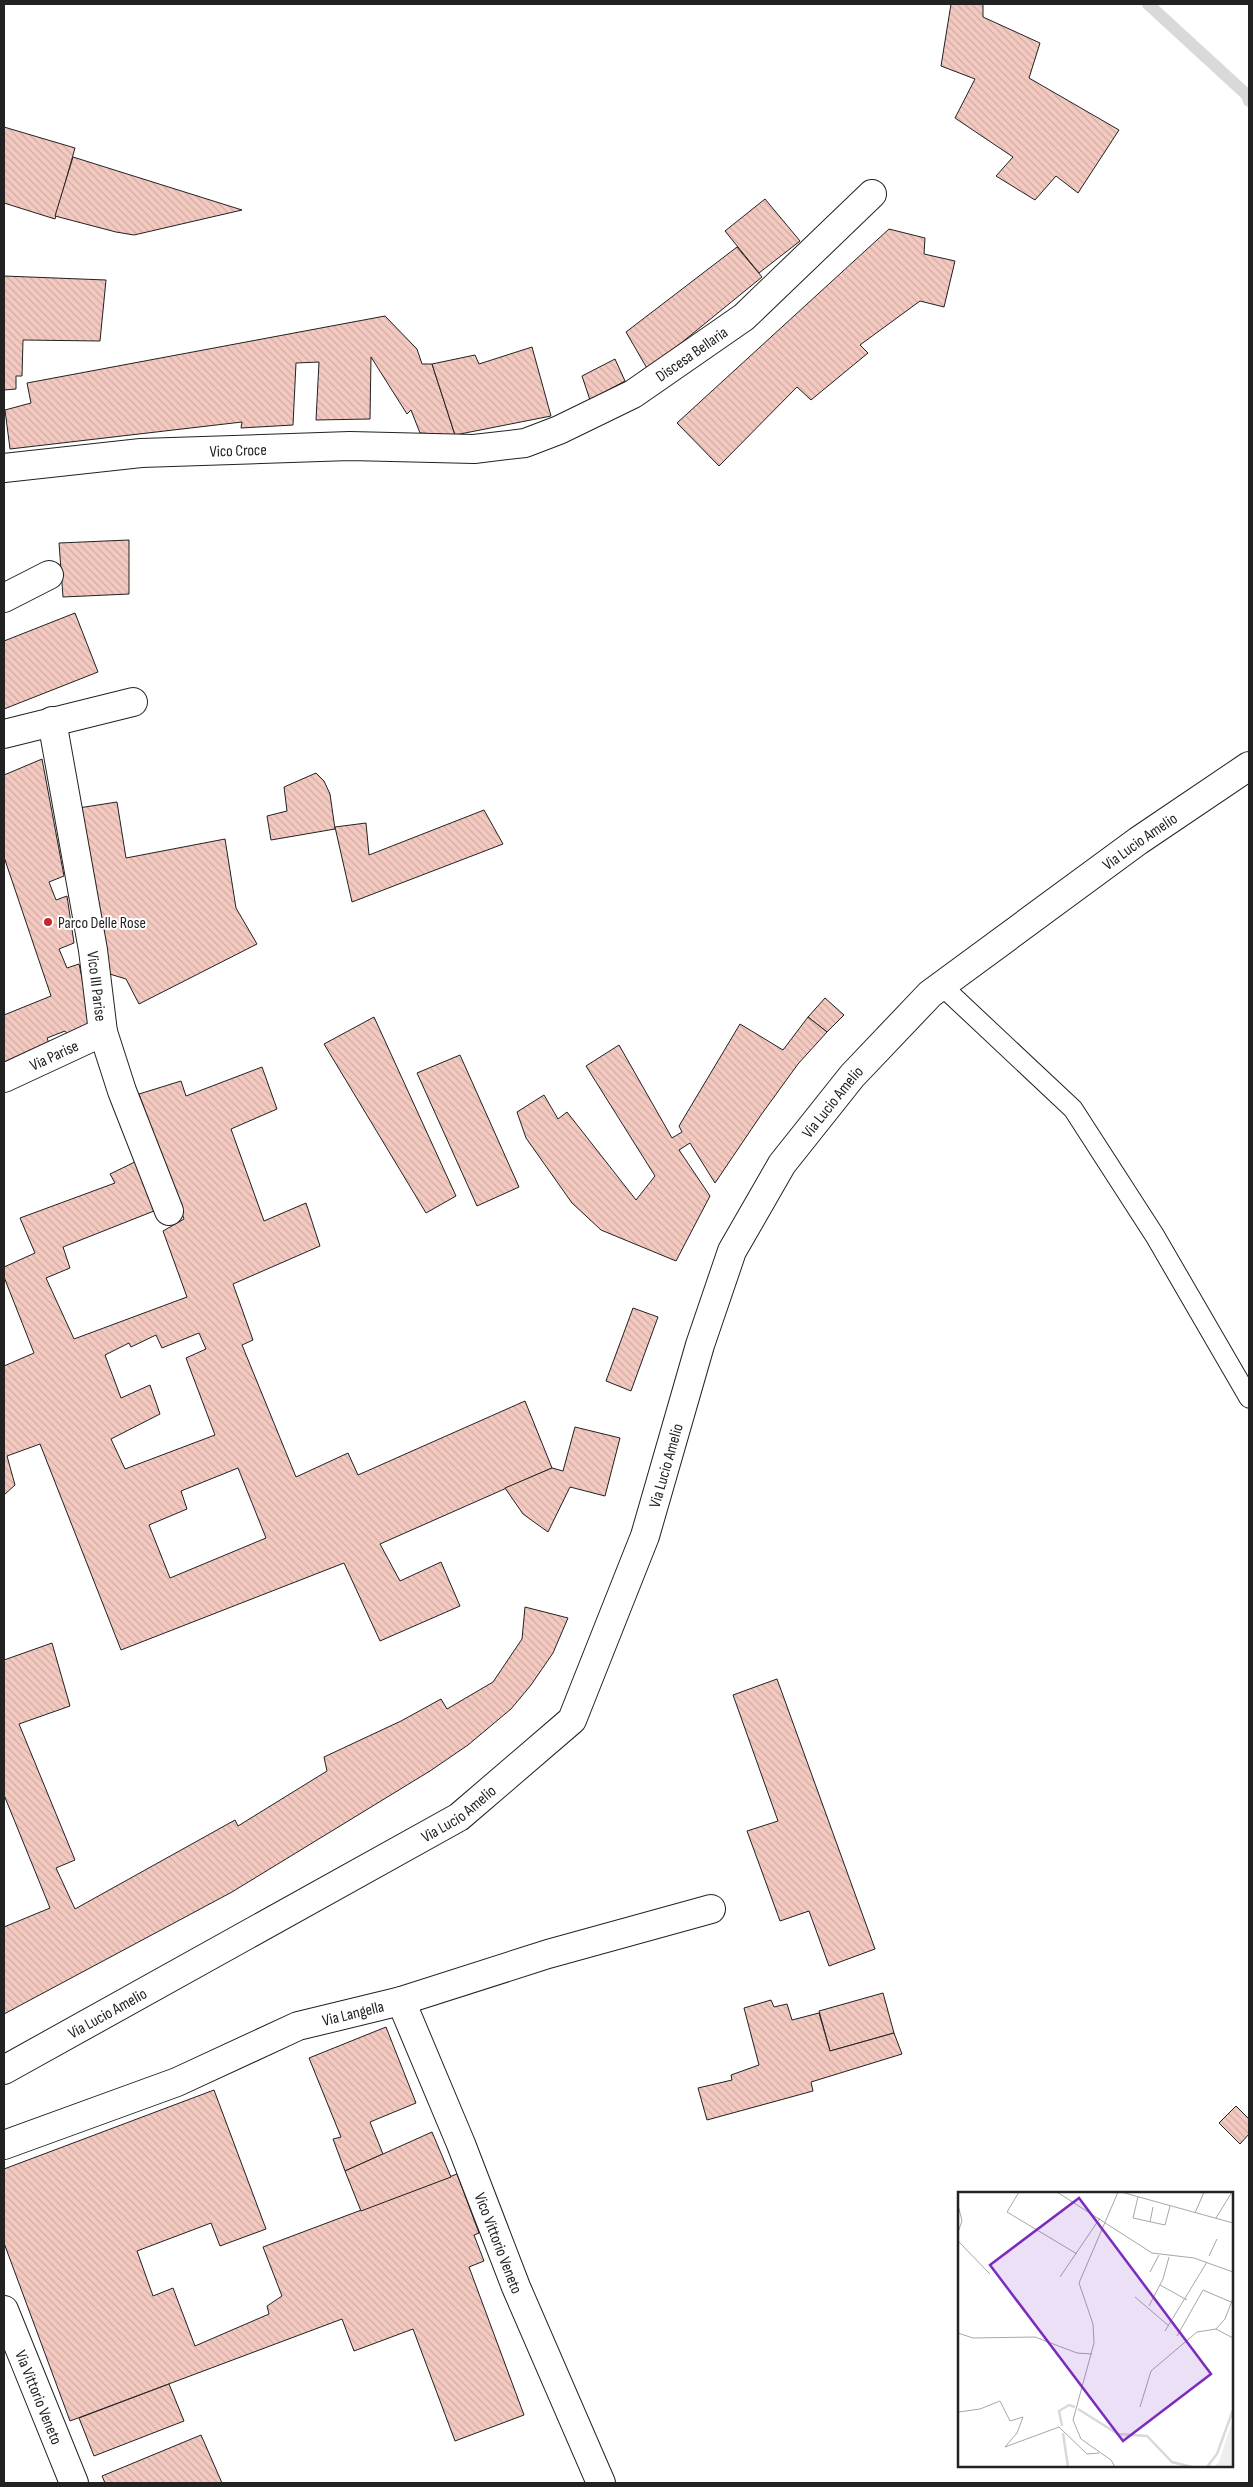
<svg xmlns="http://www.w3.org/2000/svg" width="1253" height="2487" viewBox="0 0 1253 2487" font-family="'Sofia Sans Condensed',sans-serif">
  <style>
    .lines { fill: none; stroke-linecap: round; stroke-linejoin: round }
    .stream { stroke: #d9d9d9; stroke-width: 12 }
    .building { fill: url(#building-back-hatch); stroke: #222; fill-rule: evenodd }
    .service-casing { stroke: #222; stroke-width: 21 }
    .minor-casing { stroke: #222; stroke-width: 30 }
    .primary-casing { stroke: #222; stroke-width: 30 }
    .service { stroke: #fff; stroke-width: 19 }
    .minor { stroke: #fff; stroke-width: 28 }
    .primary { stroke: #fff; stroke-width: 28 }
    .poi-dot { fill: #c62828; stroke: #fff; stroke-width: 2 }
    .labels { text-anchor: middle; stroke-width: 4; stroke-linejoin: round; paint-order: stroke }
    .street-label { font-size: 16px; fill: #222; stroke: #fff }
    .poi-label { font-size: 16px; fill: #222; stroke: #fff; text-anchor: start }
    .inset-river { fill: none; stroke: #d9d9d9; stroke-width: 2.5 }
    .inset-road { fill: none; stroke: #a7a7a7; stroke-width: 1 }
    .view { fill: #7b2cbf; fill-opacity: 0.15; stroke: #7b2cbf; stroke-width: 2.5 }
    .inset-edge { fill: none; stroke: #222; stroke-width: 2.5 }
  </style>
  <defs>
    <pattern id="building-back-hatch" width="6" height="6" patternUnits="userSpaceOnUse" patternTransform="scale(1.25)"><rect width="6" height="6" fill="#f3c9c0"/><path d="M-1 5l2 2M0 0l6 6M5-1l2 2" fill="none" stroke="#d0aca5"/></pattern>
  </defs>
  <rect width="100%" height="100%" fill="#fff"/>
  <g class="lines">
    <polyline class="stream" points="1148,4 1247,95 1249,101"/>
  </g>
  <g class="building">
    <polygon points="951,4 983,4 983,17 1040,43 1029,78 1119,130 1078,193 1056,176 1035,200 996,176 1013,157 955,118 975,79 941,66"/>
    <polygon points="4,127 75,148 55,219 4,203"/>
    <polygon points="73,157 242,210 134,235 116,232 55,216"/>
    <polygon points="765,199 800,241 759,273 725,231"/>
    <polygon points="889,229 925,238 924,254 955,261 944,307 920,301 860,345 868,353 811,400 797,387 719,466 677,423"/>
    <polygon points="737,247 762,277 648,370 626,332"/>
    <polygon points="4,276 106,280 100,341 23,340 22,376 16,376 16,389 4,390"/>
    <polygon points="385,316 417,349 422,364 432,364 455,435 420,433 411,410 407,414 371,357 370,419 316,420 319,362 296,363 293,425 241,428 242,422 10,449 5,410 31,403 27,383"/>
    <polygon points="532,347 551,416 455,435 432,364 475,355 479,364"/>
    <polygon points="615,359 625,381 590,400 582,376"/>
    <polygon points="129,540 129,594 63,597 59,543"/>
    <polygon points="75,613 98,672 4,709 4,641"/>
    <polygon points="42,759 64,876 49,882 56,900 67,896 74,943 59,949 67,968 79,964 92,1025 68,1035 65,1031 47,1038 50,1046 4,1072 4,1015 51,996 4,857 4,775"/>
    <polygon points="316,773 324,781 330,794 335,829 271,840 267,816 287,811 284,787"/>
    <polygon points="117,802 126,858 225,839 236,908 257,944 139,1004 126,979 103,972 72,809"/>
    <polygon points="484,810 503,844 352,902 335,827 366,823 369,855"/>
    <polygon points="825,998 844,1015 827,1032 808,1017"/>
    <polygon points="374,1017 456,1196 426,1213 324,1044"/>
    <polygon points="808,1017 827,1032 798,1064 761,1115 715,1183 690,1143 679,1150 710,1196 676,1261 601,1230 572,1203 526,1138 517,1112 544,1095 558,1119 567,1112 636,1200 655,1176 586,1066 619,1045 672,1138 682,1132 679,1126 740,1024 783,1050"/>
    <polygon points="460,1055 519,1187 477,1206 417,1073"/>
    <path d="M262,1067L277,1109L231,1129L264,1221L306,1203L320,1246L233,1284L253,1340L242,1345L296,1477L348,1453L358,1475L525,1401L552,1468L380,1544L400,1581L441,1562L460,1606L380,1641L344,1563L121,1650L40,1444L7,1456L15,1485L4,1495V1366L34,1353L4,1277V1267L35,1253L20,1218L115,1183L110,1174L141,1159L159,1209L63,1247L70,1268L46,1278L74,1339L187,1297L163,1231L184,1219L139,1094L181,1081L186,1096ZM199,1333L206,1349L186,1358L215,1435L125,1469L111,1439L160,1414L150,1385L121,1398L105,1355L129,1343L131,1347L156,1335L162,1348ZM238,1468L266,1538L170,1578L149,1525L187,1509L181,1491Z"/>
    <polygon points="633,1308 658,1317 631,1391 606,1381"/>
    <polygon points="575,1427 620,1438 605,1496 570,1487 548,1532 523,1514 505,1488 552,1468 563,1471"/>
    <polygon points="525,1607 568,1618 553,1653 531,1685 511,1709 468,1745 430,1771 232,1892 4,2014 4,1927 50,1908 4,1795 4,1660 52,1643 70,1706 19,1724 75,1860 56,1868 75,1909 235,1820 238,1826 327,1771 324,1757 401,1721 441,1699 447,1709 493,1682 522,1639"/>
    <polygon points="777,1679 875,1949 829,1966 809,1911 780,1921 747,1831 778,1821 733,1695"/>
    <polygon points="883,1993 894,2033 830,2051 819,2011"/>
    <polygon points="771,2000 774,2007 787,2004 792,2020 819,2013 830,2051 894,2033 902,2054 811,2082 813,2091 707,2120 698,2088 732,2080 731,2075 759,2065 744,2008"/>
    <polygon points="386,2027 416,2103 370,2122 383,2154 345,2171 333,2139 341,2137 309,2058"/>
    <polygon points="214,2090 266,2229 220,2246 211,2223 137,2251 153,2296 173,2288 195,2346 269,2314 267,2306 282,2296 263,2247 457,2174 479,2233 474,2235 484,2261 469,2267 524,2415 455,2441 413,2329 354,2351 342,2319 70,2421 4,2243 4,2169"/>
    <polygon points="1236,2106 1249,2119 1249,2134 1240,2144 1219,2123"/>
    <polygon points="432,2132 451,2177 361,2211 345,2171"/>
    <polygon points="169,2384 184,2421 94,2456 79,2418"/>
    <polygon points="201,2435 222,2483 105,2483 102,2476"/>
  </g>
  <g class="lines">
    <g class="service-casing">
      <polyline id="service" points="942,986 1073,1109 1155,1236 1249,1398"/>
    </g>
    <g class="minor-casing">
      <g id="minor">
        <path id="s1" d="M4,468L141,453L350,446L474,449L525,443L559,430L633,394L744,317L872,194"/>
        <polyline points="4,598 49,575"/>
        <path id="s2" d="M52,721L93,950L103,1032L122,1091L169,1211"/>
        <polyline points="4,734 133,702"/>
        <path id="s3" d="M4,1078L103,1032"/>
        <path id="s4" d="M401,2001L461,2144L516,2287L601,2483"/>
        <path id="s5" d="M4,2145L177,2082L298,2026L401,2001L548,1954L711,1909"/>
        <path id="s6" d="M4,2310L74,2483"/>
      </g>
    </g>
    <g class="primary-casing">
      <g id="primary">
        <path id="s7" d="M4,2070L459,1817L572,1720L645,1536L700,1345L732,1251L782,1164L852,1076L930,994L1138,841L1249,766"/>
      </g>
    </g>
    <use href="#service" class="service"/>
    <use href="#minor" class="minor"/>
    <use href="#primary" class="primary"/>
  </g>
  <circle class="poi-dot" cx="48" cy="922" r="5"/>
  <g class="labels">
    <g class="street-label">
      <text dy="6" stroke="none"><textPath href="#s1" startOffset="712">Discesa Bellaria</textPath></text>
      <text dy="6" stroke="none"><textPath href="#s1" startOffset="235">Vico Croce</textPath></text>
      <text dy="6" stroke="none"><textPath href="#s7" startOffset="1751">Via Lucio Amelio</textPath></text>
      <text dy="6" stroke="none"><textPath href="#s2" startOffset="269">Vico III Parise</textPath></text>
      <text dy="6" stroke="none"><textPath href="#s3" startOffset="55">Via Parise</textPath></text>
      <text dy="6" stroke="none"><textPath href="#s7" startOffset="1346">Via Lucio Amelio</textPath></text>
      <text dy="6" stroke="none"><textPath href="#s7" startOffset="941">Via Lucio Amelio</textPath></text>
      <text dy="6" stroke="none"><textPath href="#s7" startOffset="522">Via Lucio Amelio</textPath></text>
      <text dy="6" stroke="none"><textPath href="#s7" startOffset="118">Via Lucio Amelio</textPath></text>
      <text dy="6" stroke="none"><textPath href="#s5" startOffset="374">Via Langella</textPath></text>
      <text dy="6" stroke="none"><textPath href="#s4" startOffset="261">Vico Vittorio Veneto</textPath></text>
      <text dy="6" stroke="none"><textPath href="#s6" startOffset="94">Via Vittorio Veneto</textPath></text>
    </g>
    <g class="poi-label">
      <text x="58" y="928">Parco Delle Rose</text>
    </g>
  </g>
  <g transform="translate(958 2192)">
    <rect width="275" height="275" fill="#fff"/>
    <path d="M275,226V275H256L261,270Z" fill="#eee"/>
    <path class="inset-river" d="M120,217L160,242L189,244L214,270L234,275M104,234L101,219L111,213L117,215M105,241L110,275M249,275L259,262L275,218"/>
    <path class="inset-road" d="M61,0L49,20L119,62M99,0L194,61L236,66L275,80M163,0L275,31M180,5L175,26L207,33L212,14M0,13L4,29L0,40M237,21L246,0M258,26L274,0M192,30L195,15M0,49L32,82M251,64L259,47M192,80L201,63M102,85L142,26M202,93L229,108M177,105L211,134M191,114L205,87L211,65M258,137L267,127L275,106M207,139L249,70M0,141L15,146L77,145L119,161L134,162M219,144L245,98L273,110M182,215L193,179L239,140L258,137L275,146M1,220L22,217L42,209L52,229L65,225L59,241L47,255L101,235L129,262L141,261M157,275L153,268L123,247L115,228L136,151L135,132L121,91L160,0"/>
    <path class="view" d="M121,6L253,182L165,249L32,73Z"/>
    <rect width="275" height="275" class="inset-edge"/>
  </g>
  <rect width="1253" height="2487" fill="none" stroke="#222222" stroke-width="10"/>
</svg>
